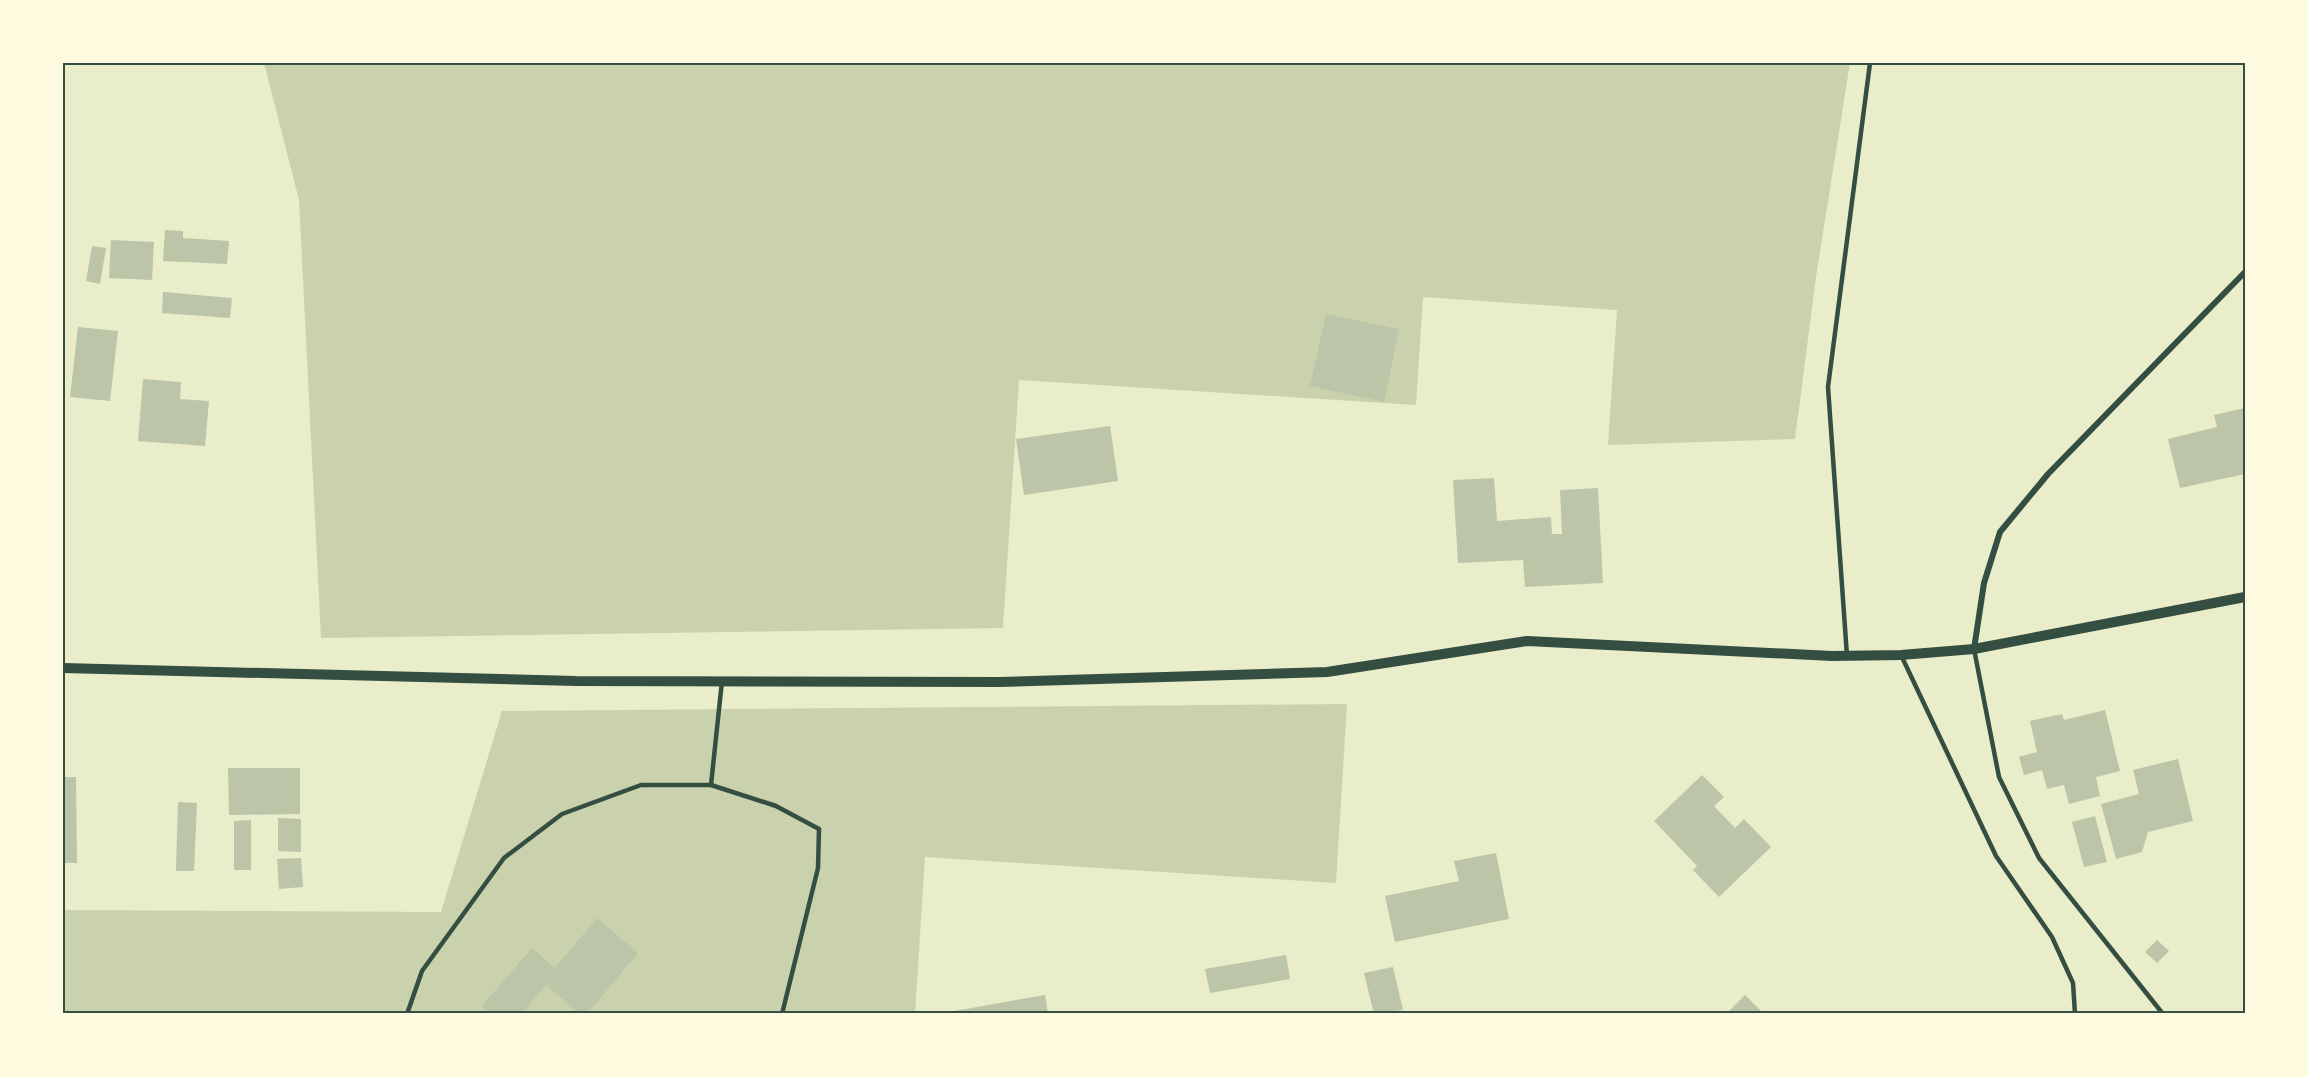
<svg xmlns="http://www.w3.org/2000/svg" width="2308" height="1077" viewBox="0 0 2308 1077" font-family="Overpass,sans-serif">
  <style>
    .green { fill: #cad2ad }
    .building { fill: #bcc5a7 }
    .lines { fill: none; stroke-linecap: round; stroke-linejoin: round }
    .service { stroke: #344e41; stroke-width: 4.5 }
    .minor { stroke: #344e41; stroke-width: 6 }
    .tertiary { stroke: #344e41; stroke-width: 10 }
    .neatline { fill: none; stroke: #344e41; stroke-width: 2 }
  </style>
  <rect width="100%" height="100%" fill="#e9edc9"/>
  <g class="green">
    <polygon points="264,63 1850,63 1816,277 1795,439 1608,445 1617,310 1423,297 1416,405 1019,380 1003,628 321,638 299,200"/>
    <polygon points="1347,704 1336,883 925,857 915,1014 63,1014 63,910 441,912 502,711"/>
  </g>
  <g class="building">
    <polygon points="165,230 183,231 183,238 229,241 227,264 163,261"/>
    <polygon points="111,240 154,242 152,280 109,278"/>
    <polygon points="92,246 106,248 100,284 86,281"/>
    <polygon points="163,292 232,298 230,318 162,313"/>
    <polygon points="1326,314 1399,329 1384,402 1310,386"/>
    <polygon points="78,327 118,331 110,401 70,397"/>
    <polygon points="143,379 181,382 180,399 209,401 205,446 138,441"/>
    <polygon points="2245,408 2245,474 2180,488 2168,439 2217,427 2214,415"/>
    <polygon points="1110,426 1118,481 1024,495 1016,439"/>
    <polygon points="1494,478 1497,521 1551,517 1552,534 1562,534 1560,490 1598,488 1603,583 1525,587 1523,560 1458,563 1453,480"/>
    <polygon points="2105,710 2120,771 2096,777 2100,796 2069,804 2064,785 2047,789 2042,770 2024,775 2019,757 2037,752 2030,721 2062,714 2064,720"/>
    <polygon points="2178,759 2193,821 2148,832 2142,852 2116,859 2101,804 2139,794 2133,770"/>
    <polygon points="228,768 300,768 300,814 229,815"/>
    <polygon points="1702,775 1724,797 1714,806 1735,828 1744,819 1771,847 1719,897 1693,870 1697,866 1654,821"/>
    <polygon points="63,777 76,777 77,863 63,863"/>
    <polygon points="178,802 197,803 194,871 176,871"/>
    <polygon points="2095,816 2107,862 2084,867 2072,822"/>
    <polygon points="278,818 301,819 301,852 278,851"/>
    <polygon points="251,820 251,870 234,870 234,821"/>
    <polygon points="1496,853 1509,919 1395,942 1385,896 1459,881 1454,861"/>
    <polygon points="301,858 303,887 279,889 277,859"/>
    <polygon points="597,918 638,953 587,1014 580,1014 546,985 521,1014 490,1014 482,1006 532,948 555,968"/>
    <polygon points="2157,940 2169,951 2157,963 2145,952"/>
    <polygon points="1286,955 1290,979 1210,993 1205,969"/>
    <polygon points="1393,967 1403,1010 1374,1014 1364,973"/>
    <polygon points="1045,995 1048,1014 943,1014 943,1013"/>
    <polygon points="1745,995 1764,1014 1726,1014"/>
  </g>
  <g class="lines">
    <g class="service">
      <polyline points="1974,649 1999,777 2039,858 2163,1014"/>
      <polyline points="1901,655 1996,856 2052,937 2073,983 2075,1014"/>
      <polyline points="1847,656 1828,387 1870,63"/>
      <polyline points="711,785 722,681"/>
      <polyline points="407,1014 422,971 504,858 562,814 641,785 711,785 776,806 819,829 818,868 782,1014"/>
    </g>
    <polyline class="minor" points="1974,649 1984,583 2000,532 2048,474 2245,272"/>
    <polyline class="tertiary" points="63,668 576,681 1000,682 1327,672 1527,641 1832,656 1901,655 1974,649 2245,597"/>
  </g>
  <rect width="2308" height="1077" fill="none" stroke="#fefae0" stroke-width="129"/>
  <rect x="64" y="64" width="2180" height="948" class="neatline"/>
</svg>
